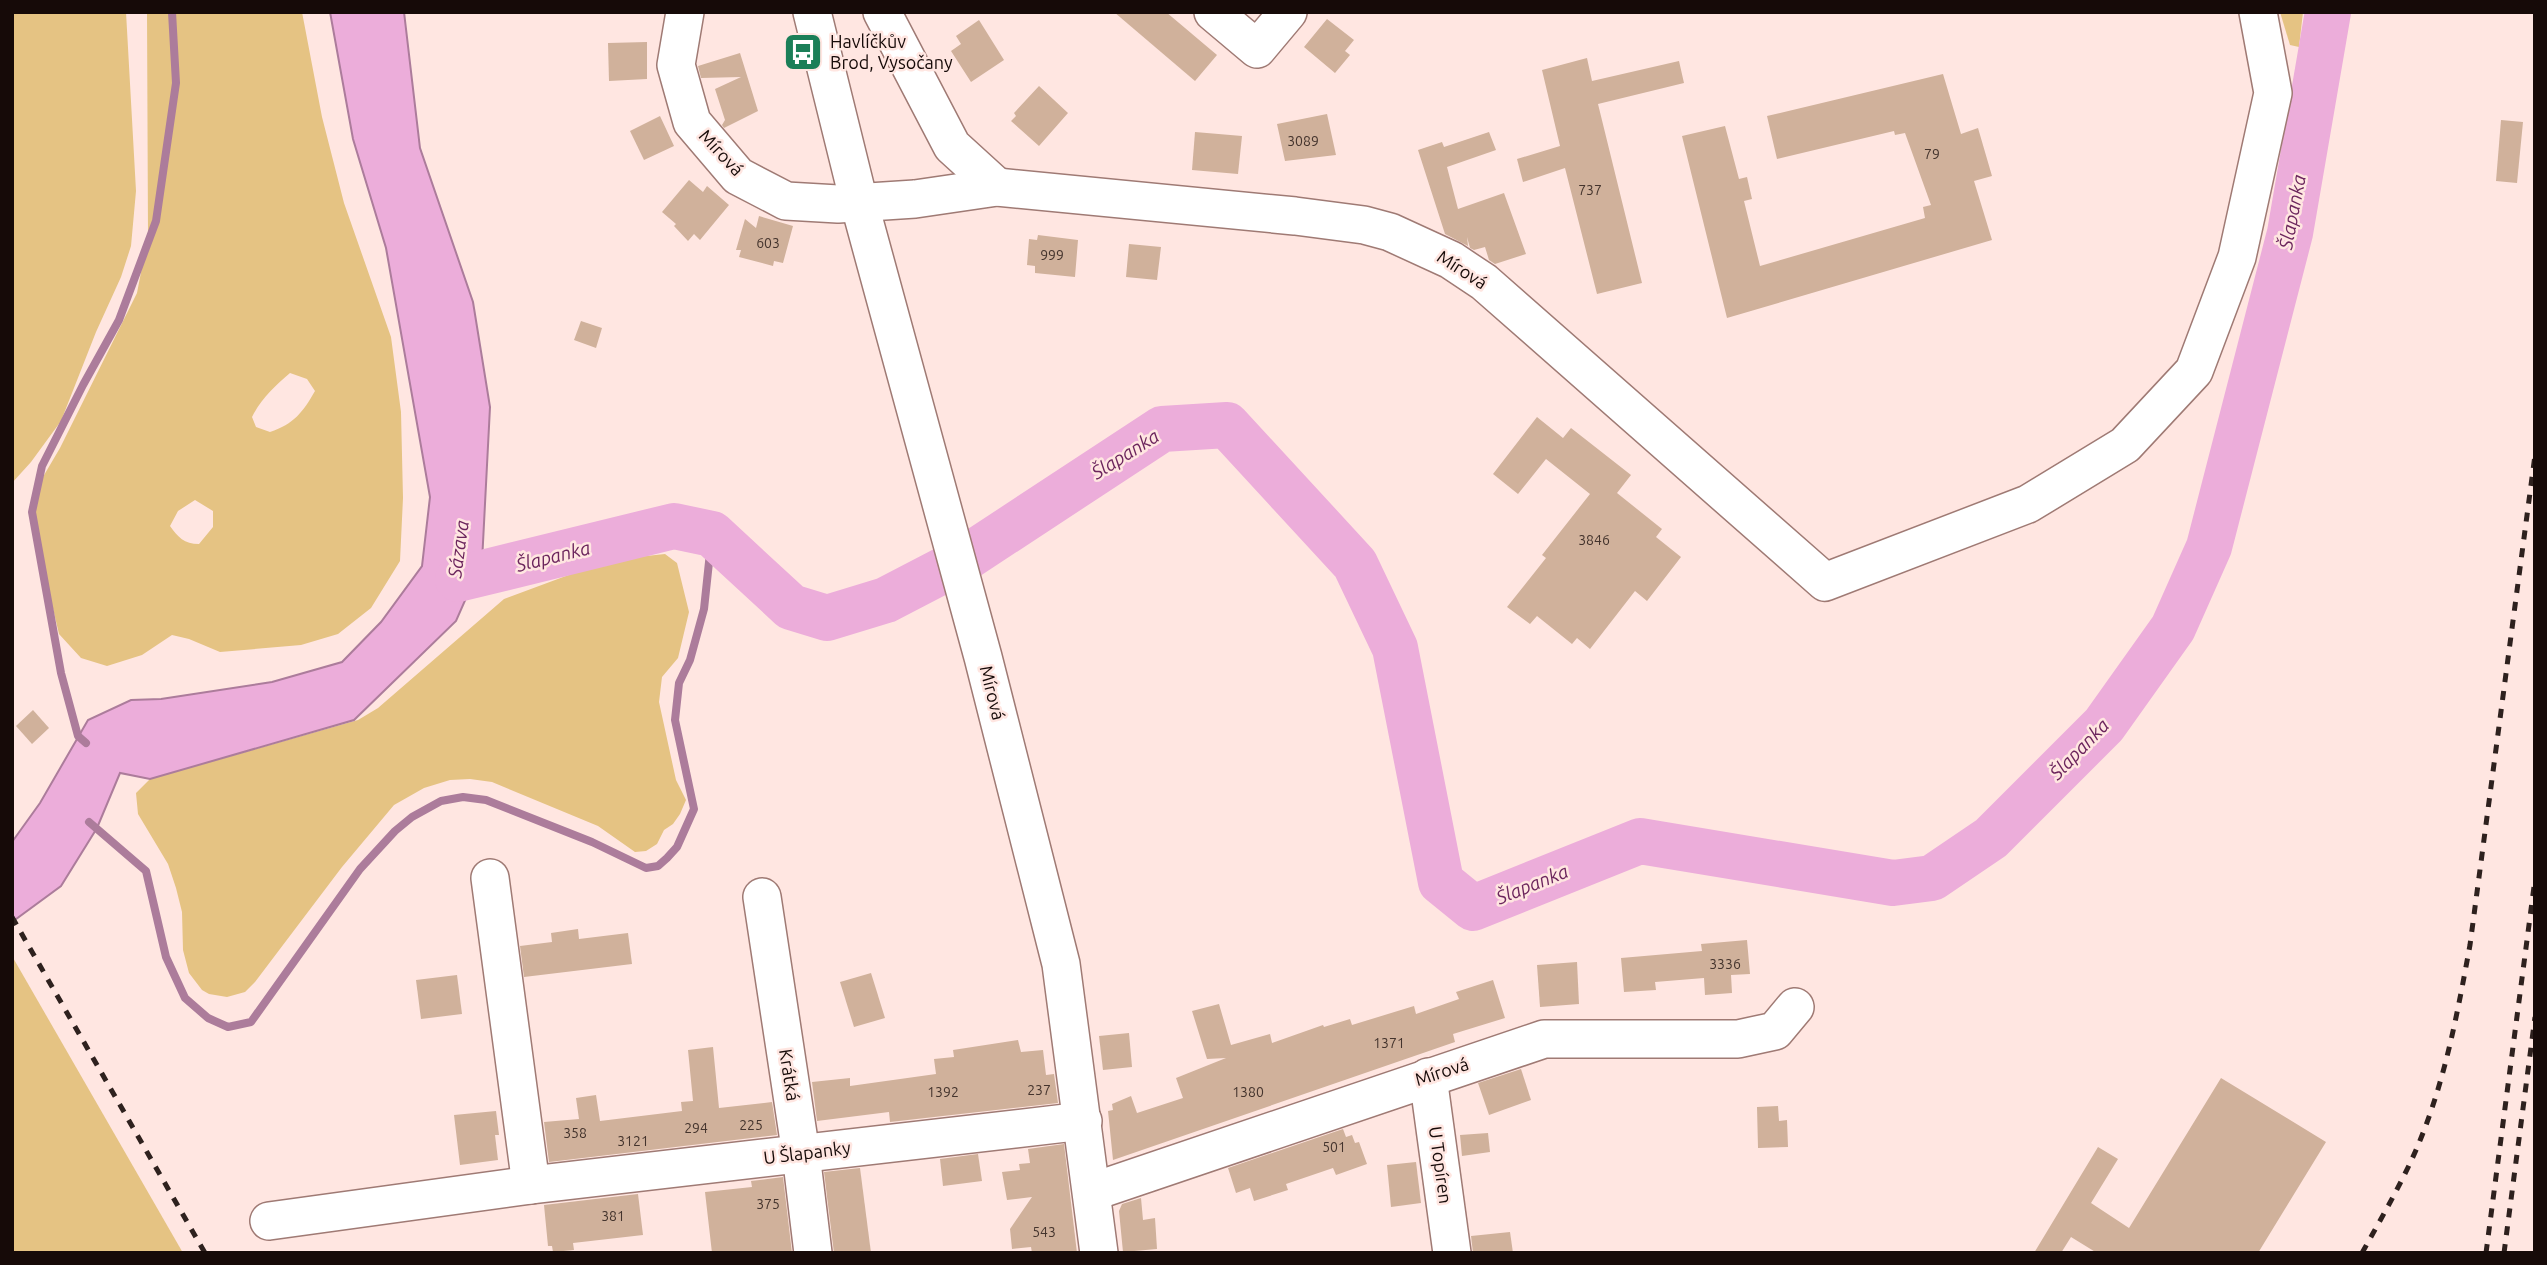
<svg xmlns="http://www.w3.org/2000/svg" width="2547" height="1265" viewBox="0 0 2547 1265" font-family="Ubuntu,sans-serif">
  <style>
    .green { fill: #e5c383; fill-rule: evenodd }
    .water { fill: #ecadda; stroke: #ac7c9b; stroke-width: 2 }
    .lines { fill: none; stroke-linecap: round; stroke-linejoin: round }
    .stream { stroke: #ac7c9b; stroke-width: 8 }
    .river { stroke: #ecadda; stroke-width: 46 }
    .building { fill: #d0b19b }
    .minor-casing { stroke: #9f7a74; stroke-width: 40 }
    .minor { stroke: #fff; stroke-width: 37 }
    .rail { stroke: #2e211e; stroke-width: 5; stroke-dasharray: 9 9; stroke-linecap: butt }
    .labels { text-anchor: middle; stroke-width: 5; stroke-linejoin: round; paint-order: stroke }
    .number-label { font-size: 14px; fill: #44342d }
    .poi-label { font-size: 18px; fill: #160a08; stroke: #ffe6e1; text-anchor: start }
    .street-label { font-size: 18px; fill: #160a08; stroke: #ffe6e1 }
    .water-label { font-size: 19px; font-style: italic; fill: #6c255d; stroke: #ffe6e1 }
  </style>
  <rect width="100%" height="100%" fill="#ffe6e1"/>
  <g class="green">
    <polygon points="12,12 126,12 136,191 131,246 121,277 96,332 61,421 31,462 12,483"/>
    <path d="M147,12H302L322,117L344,203L391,337L401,412L403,498L400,561L371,608L338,634L301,645L220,652L189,639L172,635L142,655L107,666L81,658L59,634L35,532L37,487L60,448L137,293L148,236ZM290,373L307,379L315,391C303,412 294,424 270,432L256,427L252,417C261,399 275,386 290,373ZM195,500L213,511V527L199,544C184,544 178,537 170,526L178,511Z"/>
    <polygon points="2280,12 2303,12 2299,47 2290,45"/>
    <polygon points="665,554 677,563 689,612 678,658 662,677 659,702 676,780 686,800 680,814 673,824 664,830 657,844 646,851 635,852 598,826 492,782 470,779 450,780 424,788 394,805 342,867 255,982 245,992 227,997 209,994 202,990 189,973 183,950 182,912 176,888 168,864 138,814 136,793 150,779 358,720 378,708 504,599 609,560"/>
    <polygon points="12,956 183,1253 12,1253"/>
  </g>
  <polygon class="water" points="330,12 404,12 420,148 473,302 490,407 482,562 456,621 354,720 150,779 120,773 97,828 61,886 12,922 12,842 40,803 88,720 131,700 161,699 272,682 342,662 381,622 422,566 430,497 386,248 353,139"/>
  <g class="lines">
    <g class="stream">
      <polyline points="86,743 78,736 61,673 32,512 42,466 83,385 119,320 156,221 176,83 172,12"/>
      <polyline points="89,822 146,871 166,957 185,998 208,1018 228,1027 251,1022 360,869 395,831 412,817 441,801 463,797 486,800 592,842 646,868 658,866 667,858 677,847 694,809 675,720 679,683 690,660 704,609 712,534"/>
    </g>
    <polyline class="river" points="458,579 674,526 712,534 791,607 827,618 886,600 961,561 1162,429 1227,425 1355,564 1395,648 1441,882 1473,908 1640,841 1893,883 1932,878 1991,838 2104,725 2173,628 2209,547 2290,233 2328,12"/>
  </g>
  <g class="building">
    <polygon points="1114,12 1166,12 1217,55 1195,81"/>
    <polygon points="1327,19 1354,40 1345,51 1350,55 1335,73 1304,47"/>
    <polygon points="979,20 1004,60 971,82 951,51 961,44 956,36"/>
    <polygon points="647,42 647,79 609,81 608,43"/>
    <polygon points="740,53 758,111 724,128 722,125 725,120 715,89 741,77 701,78 698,66"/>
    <polygon points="1587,58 1592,81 1679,61 1684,83 1598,104 1642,283 1597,294 1565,168 1523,182 1517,159 1560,146 1542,70"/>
    <polygon points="1943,74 1961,134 1978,128 1992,176 1974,181 1992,240 1727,318 1682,136 1725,126 1739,179 1747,177 1752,199 1744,201 1760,266 1925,218 1923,207 1931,205 1905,133 1895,135 1894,131 1777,159 1767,116"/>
    <polygon points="1039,86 1068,113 1039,146 1011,121 1016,116 1014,113"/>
    <polygon points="1327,114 1336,155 1285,161 1277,124"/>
    <polygon points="660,116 674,146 644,160 630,131"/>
    <polygon points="2501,120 2523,122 2517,183 2496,181"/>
    <polygon points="1195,132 1242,136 1238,174 1192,170"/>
    <polygon points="1489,132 1496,150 1447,167 1458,209 1504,193 1526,254 1495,264 1489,260 1485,247 1474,250 1470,248 1467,237 1468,246 1445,234 1418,150 1442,142 1444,147"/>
    <polygon points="689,180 703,192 707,186 729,205 700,240 694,234 688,241 674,226 676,224 662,212"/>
    <polygon points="759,216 793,226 783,263 774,261 773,266 739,257 741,250 736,250 745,219 756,228"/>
    <polygon points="1038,235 1078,240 1075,277 1035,273 1035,266 1027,265 1029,239 1037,240"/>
    <polygon points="1129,244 1161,247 1157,280 1126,277"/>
    <polygon points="581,321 602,328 596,348 574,340"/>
    <polygon points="1537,417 1563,438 1571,428 1631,475 1617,493 1662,529 1656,537 1681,557 1647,601 1635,591 1590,649 1577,638 1572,644 1537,616 1530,624 1507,607 1546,558 1542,555 1590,494 1546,459 1518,494 1493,474"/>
    <polygon points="33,710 49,728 32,744 16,726"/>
    <polygon points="578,929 579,939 628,933 632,964 524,977 520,946 552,942 551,933"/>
    <polygon points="1747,940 1750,974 1731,975 1732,993 1705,995 1704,978 1655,982 1656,990 1624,992 1621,958 1702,951 1701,944"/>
    <polygon points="1577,962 1579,1004 1540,1007 1537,965"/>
    <polygon points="871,973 885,1018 854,1027 840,982"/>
    <polygon points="457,975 462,1014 421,1019 416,980"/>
    <polygon points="1493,980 1505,1018 1453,1034 1455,1042 1113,1160 1108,1111 1113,1110 1112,1104 1131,1096 1137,1113 1183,1098 1176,1078 1226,1058 1207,1059 1192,1011 1219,1004 1231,1045 1270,1034 1272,1043 1323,1025 1324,1027 1350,1019 1352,1025 1414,1006 1416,1014 1459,999 1456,992"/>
    <polygon points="1129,1033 1132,1067 1103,1070 1099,1036"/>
    <polygon points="1018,1040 1021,1052 1043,1050 1046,1075 1054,1074 1058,1103 890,1122 889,1112 817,1121 812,1082 850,1078 850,1086 936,1074 934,1059 954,1057 953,1050"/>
    <polygon points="713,1047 719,1108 772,1102 777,1135 549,1162 544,1122 579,1119 576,1098 596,1095 600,1121 682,1111 681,1102 693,1101 688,1050"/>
    <polygon points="1521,1069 1531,1100 1489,1115 1478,1083"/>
    <polygon points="2221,1078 2326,1142 2258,1253 2097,1253 2071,1237 2061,1253 2034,1253 2098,1147 2118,1159 2091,1203 2129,1228"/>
    <polygon points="1778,1106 1779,1121 1787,1120 1788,1147 1758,1148 1757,1107"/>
    <polygon points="496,1111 499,1135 495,1135 498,1160 460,1165 454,1115"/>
    <polygon points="1343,1129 1346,1137 1352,1135 1355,1143 1359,1142 1367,1164 1336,1175 1333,1168 1286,1184 1288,1190 1254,1201 1250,1188 1236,1193 1228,1168"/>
    <polygon points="1488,1133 1490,1152 1462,1156 1460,1135"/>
    <polygon points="1064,1144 1077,1253 1032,1253 1031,1247 1012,1249 1010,1229 1032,1197 1007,1200 1002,1172 1020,1170 1019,1164 1030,1163 1028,1149"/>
    <polygon points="978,1154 982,1181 943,1186 940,1159"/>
    <polygon points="1416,1162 1421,1203 1391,1207 1387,1165"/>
    <polygon points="860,1168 871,1253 834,1253 824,1172"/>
    <polygon points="783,1177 792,1253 712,1253 705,1192 752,1187 751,1181"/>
    <polygon points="638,1194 643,1235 573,1243 574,1250 553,1252 552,1246 548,1246 544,1205"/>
    <polygon points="1141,1198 1143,1220 1155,1218 1157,1249 1123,1252 1119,1211 1122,1204"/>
    <polygon points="1510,1232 1513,1253 1473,1253 1471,1236"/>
  </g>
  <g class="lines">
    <g class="minor-casing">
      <g id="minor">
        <polyline points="685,12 676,65 692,122 738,176 786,201 838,204 915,199 997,187 1295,216 1364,225 1390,232 1451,260 1484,282 1825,582 2028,504 2125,445 2194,371 2237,257 2273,93 2258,12"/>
        <polyline points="812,12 859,202 983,657 1061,964 1099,1253"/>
        <polyline points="882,12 952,146 997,187"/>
        <polyline points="1213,12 1257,49 1288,12"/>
        <polyline points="490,878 531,1185"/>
        <polyline points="762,897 801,1154 813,1253"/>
        <polyline points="1428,1077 1452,1253"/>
        <polyline points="1092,1192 1544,1039 1738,1039 1775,1031 1795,1007"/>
        <polyline points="269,1221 531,1185 1083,1121"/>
      </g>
    </g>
    <use href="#minor" class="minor"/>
    <g class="rail">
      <polyline points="12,917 205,1253"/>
      <path d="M2362,1253C2383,1215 2405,1178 2421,1138C2446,1076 2458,1010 2470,945L2535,455"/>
      <polyline points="2486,1253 2535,879"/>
      <polyline points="2504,1253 2535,1017"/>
    </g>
  </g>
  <defs>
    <g id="bus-square" transform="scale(2.0125)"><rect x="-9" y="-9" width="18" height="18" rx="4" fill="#1b7f58" stroke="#ffe6e1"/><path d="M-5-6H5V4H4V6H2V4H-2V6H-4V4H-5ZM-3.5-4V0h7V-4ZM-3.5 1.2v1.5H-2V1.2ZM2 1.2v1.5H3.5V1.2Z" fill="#fff"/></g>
  </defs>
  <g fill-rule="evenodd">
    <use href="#bus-square" x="803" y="52"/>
  </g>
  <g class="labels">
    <g class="number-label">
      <text x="1303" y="146">3089</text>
      <text x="1932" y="159">79</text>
      <text x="1590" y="195">737</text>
      <text x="768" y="248">603</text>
      <text x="1052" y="260">999</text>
      <text x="1594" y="545">3846</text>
      <text x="1725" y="969">3336</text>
      <text x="1389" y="1048">1371</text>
      <text x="1039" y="1095">237</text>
      <text x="943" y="1097">1392</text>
      <text x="1248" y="1097">1380</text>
      <text x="751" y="1130">225</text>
      <text x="696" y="1133">294</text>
      <text x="575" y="1138">358</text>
      <text x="633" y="1146">3121</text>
      <text x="1334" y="1152">501</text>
      <text x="768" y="1209">375</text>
      <text x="613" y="1221">381</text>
      <text x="1044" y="1237">543</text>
    </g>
    <g class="poi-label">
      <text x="830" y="48">Havlíčkův<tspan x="830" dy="21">Brod, Vysočany</tspan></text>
    </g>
    <g class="street-label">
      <text transform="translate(721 153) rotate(47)" y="6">Mírová</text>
      <text transform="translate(1462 270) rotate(33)" y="6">Mírová</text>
      <text transform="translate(992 693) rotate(76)" y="6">Mírová</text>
      <text transform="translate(1442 1072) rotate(-18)" y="6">Mírová</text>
      <text transform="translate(789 1075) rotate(81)" y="6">Krátká</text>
      <text transform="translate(807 1153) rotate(-7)" y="6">U Šlapanky</text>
      <text transform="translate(1440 1165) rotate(82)" y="6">U Topíren</text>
    </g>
    <g class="water-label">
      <text transform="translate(2292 212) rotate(-79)" y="7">Šlapanka</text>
      <text transform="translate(1125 454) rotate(-32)" y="7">Šlapanka</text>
      <text transform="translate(458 549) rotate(-82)" y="7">Sázava</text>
      <text transform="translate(553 556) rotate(-14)" y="7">Šlapanka</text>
      <text transform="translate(2079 749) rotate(-46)" y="7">Šlapanka</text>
      <text transform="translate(1532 884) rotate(-22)" y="7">Šlapanka</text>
    </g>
  </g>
  <rect width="2547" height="1265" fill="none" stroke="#160a08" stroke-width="28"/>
</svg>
